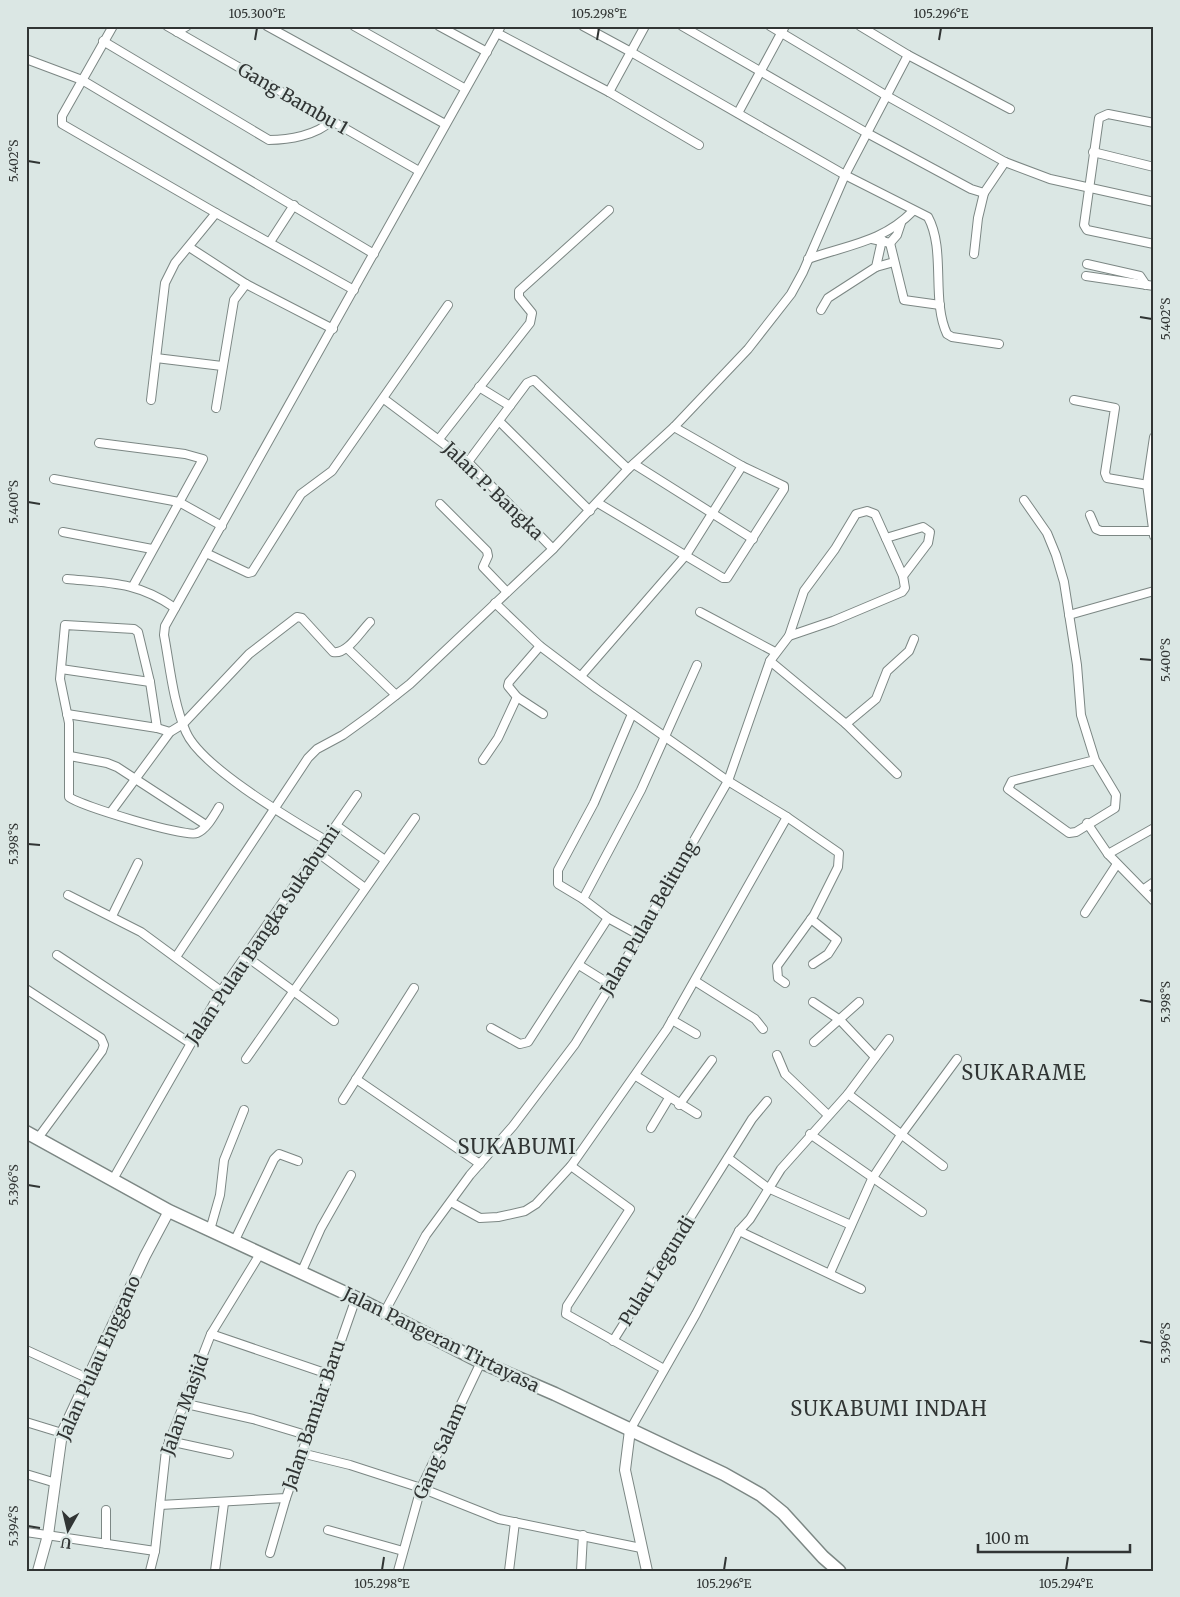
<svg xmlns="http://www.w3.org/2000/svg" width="1180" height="1597" viewBox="0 0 1180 1597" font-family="Merriweather,serif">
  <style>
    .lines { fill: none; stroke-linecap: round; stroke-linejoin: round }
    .minor-casing { stroke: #7c8784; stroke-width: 10 }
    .tertiary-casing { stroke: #7c8784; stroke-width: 12 }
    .primary-casing { stroke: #7c8784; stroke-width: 15 }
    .minor { stroke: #fff; stroke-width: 8 }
    .tertiary { stroke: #fff; stroke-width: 10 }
    .primary { stroke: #fff; stroke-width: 12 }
    .ticks { fill: none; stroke: #313534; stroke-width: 2 }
    .labels { text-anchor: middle; stroke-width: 5; stroke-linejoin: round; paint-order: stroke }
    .street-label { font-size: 18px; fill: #313534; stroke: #dbe7e4 }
    .quarter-label { font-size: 20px; letter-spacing: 1px; fill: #313534; stroke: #dbe7e4 }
    .neatline { fill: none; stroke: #313534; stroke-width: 2 }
    .ticks-label { font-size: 12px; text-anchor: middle; fill: #313534 }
  </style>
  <rect width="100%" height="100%" fill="#dbe7e4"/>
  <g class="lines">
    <g class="minor-casing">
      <g id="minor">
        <polyline points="113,26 62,116 62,124 216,213"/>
        <polyline points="167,26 419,171"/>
        <polyline points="267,26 445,124"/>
        <polyline points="354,26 464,88"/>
        <polyline points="439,26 487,52"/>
        <path d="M583,26L631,52L845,175L928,217C946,250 931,300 947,334L952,337L999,344"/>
        <polyline points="682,26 867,133 971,189 984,193 1005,162"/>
        <polyline points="770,26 887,96 1005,162 1050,179 1154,202"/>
        <polyline points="860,26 908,55 1010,109"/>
        <polyline points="177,32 187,26"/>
        <polyline points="497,33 609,92 699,145"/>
        <path d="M103,41L269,140C289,140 317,135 331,121"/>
        <polyline points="26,59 82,80 374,254"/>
        <polyline points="609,92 645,26"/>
        <polyline points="738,113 785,26"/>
        <polyline points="1154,123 1108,114 1099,118 1084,225 1087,230 1154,244"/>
        <polyline points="1093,152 1154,167"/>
        <polyline points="872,239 890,243 904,300 940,305"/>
        <polyline points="270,242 294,205"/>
        <polyline points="890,243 897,235 901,223"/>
        <polyline points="189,247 246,284 333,329"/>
        <polyline points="974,254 978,218 984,193"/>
        <path d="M808,259C847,245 883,242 913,211"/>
        <polyline points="1087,264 1140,276 1146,285"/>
        <polyline points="876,267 894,262"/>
        <polyline points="1086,276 1154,286"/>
        <polyline points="821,310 828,298 876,267 882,240"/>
        <polyline points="156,358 222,366"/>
        <polyline points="479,387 510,406"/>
        <polyline points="384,399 468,462 553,549"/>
        <polyline points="151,400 165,283 175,263 216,213 354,290"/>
        <polyline points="1074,400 1115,408 1105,473 1107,478 1154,486"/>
        <polyline points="216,408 234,300 246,284"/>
        <polyline points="499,421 590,511"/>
        <polyline points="1154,437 1147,484 1154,536"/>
        <polyline points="439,439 530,323 532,313 519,297 519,291 609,210"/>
        <polyline points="99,443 185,454 203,459 133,586"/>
        <polyline points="468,462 527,383 534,380 628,469"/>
        <polyline points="634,464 753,539"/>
        <polyline points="54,479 179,502 222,526"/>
        <polyline points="1024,500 1047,533 1056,555 1064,582 1077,665 1081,715 1095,760 1116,795 1115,808 1076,832 1069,833 1008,789 1012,781 1095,760"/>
        <polyline points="598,503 723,578 727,578 784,489 784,486 742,466"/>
        <polyline points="440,504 487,551 488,556 483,567 507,592"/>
        <polyline points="1090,515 1096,529 1101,531 1153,531"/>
        <polyline points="63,532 152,549"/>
        <polyline points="206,553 248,573 252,572 301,494 332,471 448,305"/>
        <path d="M67,579C110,583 138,582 175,608"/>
        <polyline points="495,603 540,646 597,689 728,781 787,817 839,853 838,867 814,915 777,966 778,978 785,983"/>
        <polyline points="700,612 775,652"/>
        <polyline points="1069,615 1154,591"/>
        <polyline points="789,636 833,621 902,592 905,588 903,576 928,543 930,532 923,527 886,538"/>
        <polyline points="540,646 509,682 508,686 517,697 543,714"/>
        <polyline points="347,648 396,695"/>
        <polyline points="770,661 846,724 876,699 887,671 909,651 914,639"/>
        <polyline points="61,669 150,682"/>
        <polyline points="581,676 686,555 742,466 674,427"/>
        <polyline points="67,714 157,728 170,732"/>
        <polyline points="846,724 897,774"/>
        <path d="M157,728L150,682L138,632L134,629L65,625L60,679L69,723V797C81,806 186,838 197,833C207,829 214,815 219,807"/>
        <polyline points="70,756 107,763 117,767 206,825"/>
        <polyline points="483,760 498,738 517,697"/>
        <path d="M111,812L170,732L183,724L249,654L297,617L302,618L333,652C347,655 361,631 370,622"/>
        <polyline points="1087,823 1108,854 1154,901"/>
        <polyline points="337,826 385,860"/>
        <path d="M327,841C292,820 201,767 186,732C173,702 170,667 164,635L165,626L501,26"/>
        <polyline points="318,853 365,888"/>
        <polyline points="1108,854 1154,828"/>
        <polyline points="1144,889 1154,882"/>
        <polyline points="68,895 141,932 221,991"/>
        <polyline points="583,899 558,884 558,870 594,803 632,714"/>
        <polyline points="1085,913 1117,864"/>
        <polyline points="112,916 138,863"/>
        <polyline points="811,919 837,940 828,954 813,964"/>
        <polyline points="639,935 608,918 583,899 641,790 697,665"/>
        <polyline points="57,955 190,1043"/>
        <polyline points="176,957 308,758 317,749 343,735 372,714 410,684 553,549 628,469 674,427 748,349 791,294 803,272 845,175 908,55"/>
        <polyline points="247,957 334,1021"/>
        <polyline points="579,965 611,985"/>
        <polyline points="695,981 755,1019 763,1029"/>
        <polyline points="26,989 101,1038 104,1045 102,1051 38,1138"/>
        <polyline points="813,1002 840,1020 875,1057"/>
        <polyline points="672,1020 696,1034"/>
        <polyline points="491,1028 520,1044 528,1042 608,918"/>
        <polyline points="814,1042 859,1002"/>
        <polyline points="777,1055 785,1074 828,1115"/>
        <polyline points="246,1059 415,818"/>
        <polyline points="636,1076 697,1114"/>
        <polyline points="356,1079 480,1164"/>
        <polyline points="848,1094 943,1166"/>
        <polyline points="343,1100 414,988"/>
        <polyline points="679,1105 712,1060"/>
        <polyline points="651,1128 669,1098"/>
        <polyline points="810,1134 922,1212"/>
        <polyline points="728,1158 768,1188 851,1225"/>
        <polyline points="571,1166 630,1209 567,1306 566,1314 664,1369"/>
        <polyline points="112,1181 221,991 357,795"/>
        <polyline points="451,1202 480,1218 498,1217 525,1211 536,1204 571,1166 667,1029 787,817"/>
        <polyline points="210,1230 220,1195 224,1160 244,1110"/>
        <polyline points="739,1231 861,1289"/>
        <polyline points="234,1242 274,1159 279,1154 298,1161"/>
        <polyline points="301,1273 321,1228 351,1175"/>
        <polyline points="830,1273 872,1179 901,1135 957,1059"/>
        <polyline points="384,1313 426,1235 470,1175 513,1126 575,1044 611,985 728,781 770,661 789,636 804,591 835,549 856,514 867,511 875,514 903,576"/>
        <polyline points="211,1334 328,1374"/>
        <polyline points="613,1341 752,1119 767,1101"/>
        <polyline points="26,1350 87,1378"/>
        <polyline points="182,1403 253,1419 306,1435"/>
        <polyline points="26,1422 62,1433"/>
        <polyline points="630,1430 696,1314 739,1231 750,1219 781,1169 848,1094 889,1039"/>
        <polyline points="169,1441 229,1454"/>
        <polyline points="301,1453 350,1465 421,1488 499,1519 641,1548"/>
        <polyline points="26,1474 56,1483"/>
        <polyline points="160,1505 286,1498 356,1298"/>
        <polyline points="328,1530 403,1551"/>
        <polyline points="26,1532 155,1551"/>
        <polyline points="106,1544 106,1510"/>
        <polyline points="270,1553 286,1498"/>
        <polyline points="150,1571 155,1551 166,1450 211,1334 260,1254"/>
        <polyline points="215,1571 224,1503"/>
        <polyline points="398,1571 421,1488 481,1362"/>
        <polyline points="509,1571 515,1522"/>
        <polyline points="581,1571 583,1535"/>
      </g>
    </g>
    <g class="tertiary-casing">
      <g id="tertiary">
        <polyline points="630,1430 625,1470 647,1571"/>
        <polyline points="38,1571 48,1535 62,1433 145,1256 169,1211"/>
      </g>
    </g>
    <g class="primary-casing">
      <polyline id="primary" points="26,1132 169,1211 356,1298 481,1362 555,1394 724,1474 761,1495 783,1513 823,1557 839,1571"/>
    </g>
    <use href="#minor" class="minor"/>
    <use href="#tertiary" class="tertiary"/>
    <use href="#primary" class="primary"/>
  </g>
  <path class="ticks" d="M255,40L257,28M597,40L599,28M939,40L941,28M28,161L40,163M1140,317L1152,319M28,502L40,504M1140,659L1152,660M28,844L40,845M1140,1000L1152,1002M28,1185L40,1187M1140,1341L1152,1343M28,1526L40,1528M382,1570L384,1557M724,1570L726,1557M1066,1570L1068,1557"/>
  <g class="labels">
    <g class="street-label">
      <text transform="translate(293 99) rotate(30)" y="6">Gang Bambu 1</text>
      <text transform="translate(493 491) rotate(44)" y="6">Jalan P. Bangka</text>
      <text transform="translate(649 918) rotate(-60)" y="6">Jalan Pulau Belitung</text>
      <text transform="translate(263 935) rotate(-56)" y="6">Jalan Pulau Bangka Sukabumi</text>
      <text transform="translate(657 1271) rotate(-58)" y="6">Pulau Legundi</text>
      <text transform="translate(441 1340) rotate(26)" y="6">Jalan Pangeran Tirtayasa</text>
      <text transform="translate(99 1358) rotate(-66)" y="6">Jalan Pulau Enggano</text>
      <text transform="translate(185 1405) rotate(-70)" y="6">Jalan Masjid</text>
      <text transform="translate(314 1415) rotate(-71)" y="6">Jalan Bamiar Baru</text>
      <text transform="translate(440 1451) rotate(-66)" y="6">Gang Salam</text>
    </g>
    <g class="quarter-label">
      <text x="1024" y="1080">SUKARAME</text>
      <text x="517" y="1154">SUKABUMI</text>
      <text x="889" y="1416">SUKABUMI INDAH</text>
    </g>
  </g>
  <rect width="1180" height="1597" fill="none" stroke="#dbe7e4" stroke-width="55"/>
  <g transform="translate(68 1530) rotate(188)" stroke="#dbe7e4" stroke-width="4" paint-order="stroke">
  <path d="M0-4L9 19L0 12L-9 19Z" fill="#313534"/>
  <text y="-8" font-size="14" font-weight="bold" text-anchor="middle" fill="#313534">U</text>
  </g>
  <path d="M978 1544v8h152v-8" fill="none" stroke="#313534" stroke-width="2.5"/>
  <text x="985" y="1544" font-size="15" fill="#313534" stroke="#dbe7e4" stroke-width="4" paint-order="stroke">100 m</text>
  <rect x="28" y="28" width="1124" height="1542" class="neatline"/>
  <g class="ticks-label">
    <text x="257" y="18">105.300°E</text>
    <text x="599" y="18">105.298°E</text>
    <text x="941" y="18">105.296°E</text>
    <text transform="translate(14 161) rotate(-90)" y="4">5.402°S</text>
    <text transform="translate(1166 319) rotate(-90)" y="4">5.402°S</text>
    <text transform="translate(14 502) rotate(-90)" y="4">5.400°S</text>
    <text transform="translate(1166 660) rotate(-90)" y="4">5.400°S</text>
    <text transform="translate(14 844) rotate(-90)" y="4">5.398°S</text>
    <text transform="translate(1166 1002) rotate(-90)" y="4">5.398°S</text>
    <text transform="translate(14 1185) rotate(-90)" y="4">5.396°S</text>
    <text transform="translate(1166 1343) rotate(-90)" y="4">5.396°S</text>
    <text transform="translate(14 1526) rotate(-90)" y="4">5.394°S</text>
    <text x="382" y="1588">105.298°E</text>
    <text x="724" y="1588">105.296°E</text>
    <text x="1066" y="1588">105.294°E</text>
  </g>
</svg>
